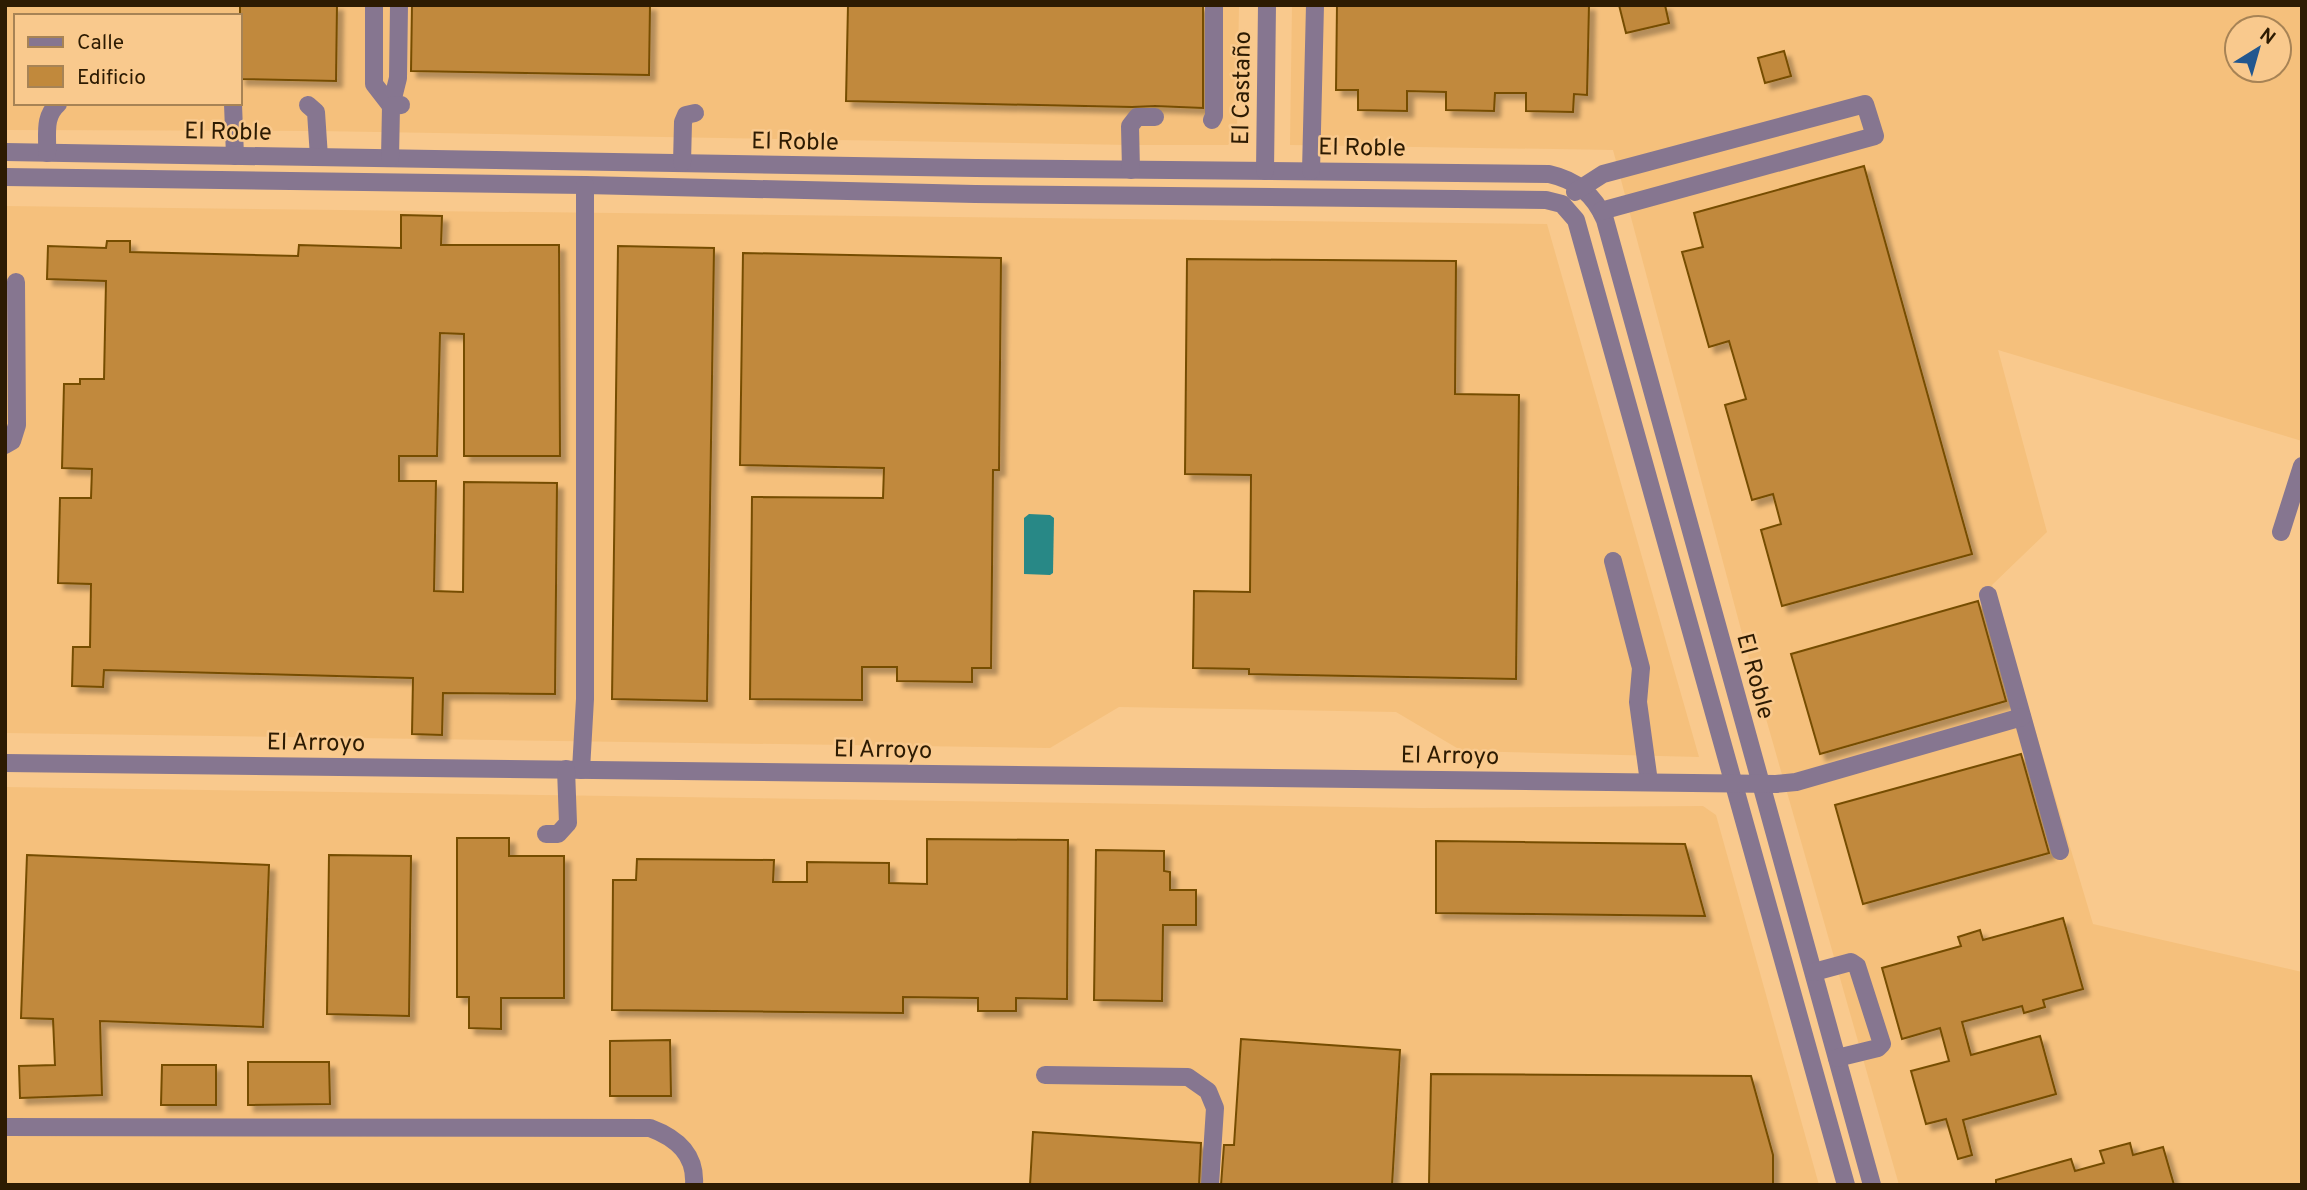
<svg xmlns="http://www.w3.org/2000/svg" width="2307" height="1190" viewBox="0 0 2307 1190" font-family="Overpass,sans-serif">
  <style>
    .built { fill: #f5c07c; fill-rule: evenodd }
    .water { fill: #288886 }
    .building { fill: #c1893c; stroke: #764d06; stroke-width: 2; filter: url(#shadow) }
    .lines { fill: none; stroke-linecap: round; stroke-linejoin: round }
    .minor { stroke: #867690; stroke-width: 18 }
    .labels { text-anchor: middle; stroke-width: 5; stroke-linejoin: round; paint-order: stroke }
    .street-label { font-size: 24px; fill: #2d1b02; stroke: #f9c98d }
  </style>
  <defs>
    <filter id="shadow"><feDropShadow dx="6" dy="6" stdDeviation="2" flood-color="#0004"/></filter>
  </defs>
  <rect width="100%" height="100%" fill="#f9c98d"/>
  <g class="built">
    <path d="M5,5H1239L1237,135L1228,145H1130L318,131L5,130ZM16,16H240V103H16Z"/>
    <path d="M1292,5H2302V441L1998,350L2047,532L1992,585L2093,924L2302,972V1185H1899L1747,652L1613,150L1290,145ZM2237,28H2279V70H2237Z"/>
    <polygon points="5,206 1547,224 1699,757 1462,751 1396,712 1119,707 1050,748 5,733"/>
    <polygon points="5,787 1422,808 1703,806 1716,815 1819,1185 5,1185"/>
  </g>
  <polygon class="water" points="1029,514 1050,515 1054,518 1053,573 1050,575 1024,574 1024,518"/>
  <g class="building">
    <polygon points="240,5 337,5 336,81 240,79"/>
    <polygon points="412,5 650,5 649,75 411,71"/>
    <polygon points="848,5 1203,5 1203,108 1155,106 1132,107 846,101"/>
    <polygon points="1337,5 1589,5 1587,95 1574,94 1573,112 1526,111 1526,93 1495,93 1494,111 1446,110 1446,92 1407,91 1407,111 1358,110 1358,90 1336,90"/>
    <polygon points="1619,5 1665,5 1669,23 1626,33"/>
    <polygon points="1784,51 1791,76 1765,83 1758,58"/>
    <polygon points="1864,166 1972,554 1782,606 1761,530 1781,524 1773,494 1752,500 1725,405 1746,399 1729,341 1709,347 1682,252 1703,247 1694,213"/>
    <polygon points="401,215 442,216 441,245 559,245 560,456 464,456 464,334 440,333 437,456 399,456 399,481 436,481 434,591 463,592 464,482 557,483 555,694 443,693 442,735 412,734 413,678 104,670 103,687 72,686 73,647 90,647 91,584 58,583 60,498 91,498 92,469 62,468 64,384 80,384 80,379 104,379 106,281 47,279 48,246 106,248 107,241 130,241 130,252 298,256 299,245 401,248"/>
    <polygon points="618,246 714,248 707,701 612,699"/>
    <polygon points="743,253 1001,258 999,470 993,470 991,668 972,668 972,682 897,681 897,667 862,667 862,700 750,699 752,497 883,498 884,468 740,465"/>
    <polygon points="1187,259 1456,261 1455,394 1519,395 1516,679 1249,674 1249,669 1193,668 1194,591 1250,592 1251,475 1185,474"/>
    <polygon points="1978,601 2006,701 1820,754 1791,654"/>
    <polygon points="2021,754 2049,853 1863,904 1835,805"/>
    <polygon points="457,838 509,838 509,856 564,856 564,998 501,998 501,1029 469,1028 469,997 457,997"/>
    <polygon points="927,839 1068,840 1067,999 1016,998 1016,1011 978,1011 978,998 903,997 903,1013 612,1010 613,880 636,880 637,859 774,860 773,882 807,882 807,862 889,863 889,883 927,884"/>
    <polygon points="1436,841 1685,844 1705,916 1436,913"/>
    <polygon points="1096,850 1164,851 1164,871 1170,872 1170,890 1196,890 1196,925 1163,925 1162,1001 1094,1000"/>
    <polygon points="27,855 269,865 263,1027 100,1021 102,1095 20,1098 19,1066 55,1065 53,1019 21,1018"/>
    <polygon points="329,855 411,856 409,1016 327,1014"/>
    <polygon points="2063,918 2083,989 2043,1000 2045,1007 2024,1013 2022,1006 1962,1022 1971,1055 2040,1036 2056,1094 1963,1120 1972,1155 1958,1159 1946,1119 1926,1124 1911,1071 1949,1061 1940,1028 1902,1039 1882,968 1961,946 1958,937 1980,930 1983,940"/>
    <polygon points="1241,1039 1400,1050 1392,1185 1221,1185 1224,1145 1234,1145"/>
    <polygon points="670,1040 671,1096 610,1096 610,1041"/>
    <polygon points="248,1062 329,1062 330,1104 248,1105"/>
    <polygon points="162,1065 216,1065 216,1105 161,1105"/>
    <polygon points="1431,1074 1751,1076 1773,1155 1773,1185 1429,1185"/>
    <polygon points="1033,1132 1201,1143 1199,1185 1030,1185"/>
    <polygon points="2130,1143 2133,1155 2163,1147 2174,1185 1996,1185 1996,1180 2071,1159 2075,1171 2104,1163 2100,1151"/>
  </g>
  <g class="lines">
    <g class="minor">
      <polyline points="374,5 374,84 391,106 398,78 399,5"/>
      <polyline points="233,104 235,156"/>
      <polyline points="308,105 316,112 319,157"/>
      <polyline points="1212,120 1214,116 1214,5"/>
      <path d="M5,152L976,168L1549,174C1576,180 1594,194 1605,220L1872,1185"/>
      <path d="M47,153C48,135 43,117 58,104"/>
      <polyline points="390,158 391,106 401,105"/>
      <polyline points="682,163 683,122 686,115 695,113"/>
      <polyline points="1131,170 1130,126 1137,117 1155,117"/>
      <polyline points="1265,171 1267,5"/>
      <polyline points="1311,171 1315,5"/>
      <polyline points="5,177 585,185 975,194 1546,200 1562,204 1576,220 1846,1185"/>
      <polyline points="1575,192 1603,174 1865,104 1875,136 1601,211"/>
      <polyline points="5,445 12,441 17,425 16,282"/>
      <polyline points="2281,532 2302,466"/>
      <polyline points="1613,561 1641,668 1638,702 1649,782"/>
      <polyline points="1988,595 2060,851"/>
      <polyline points="5,763 1776,784 1796,782 2022,717"/>
      <polyline points="581,770 585,699 585,185"/>
      <polyline points="546,834 558,834 568,823 566,769"/>
      <polyline points="1814,972 1851,962 1857,966 1882,1044 1878,1048 1837,1058"/>
      <polyline points="1045,1075 1188,1077 1208,1091 1215,1108 1210,1185"/>
      <path d="M5,1127L650,1128C677,1138 696,1155 694,1185"/>
    </g>
  </g>
  <g class="labels">
    <g class="street-label">
      <text transform="translate(1241 88) rotate(-89)" y="8">El Castaño</text>
      <text transform="translate(228 131) rotate(1)" y="8">El Roble</text>
      <text transform="translate(795 141) rotate(1)" y="8">El Roble</text>
      <text transform="translate(1362 147) rotate(1)" y="8">El Roble</text>
      <text transform="translate(1756 676) rotate(75)" y="8">El Roble</text>
      <text transform="translate(316 742) rotate(1)" y="8">El Arroyo</text>
      <text transform="translate(883 749) rotate(1)" y="8">El Arroyo</text>
      <text transform="translate(1450 755) rotate(1)" y="8">El Arroyo</text>
    </g>
  </g>
  <rect width="2307" height="1190" fill="none" stroke="#2d1b02" stroke-width="14"/>
  <rect x="14" y="14" width="228" height="91" fill="#f9c98d" stroke="#a78355" stroke-width="2"/>
  <rect x="28" y="37" width="35" height="10" fill="#867690" stroke="#a78355" stroke-width="2"/>
  <text x="77" y="49" font-size="21" fill="#2d1b02">Calle</text>
  <rect x="28" y="66" width="35" height="21" fill="#c1893c" stroke="#a78355" stroke-width="2"/>
  <text x="77" y="84" font-size="21" fill="#2d1b02">Edificio</text>
  <g transform="translate(2258 49) rotate(37)"><circle r="33" fill="#f9c98d" stroke="#a78355" stroke-width="2"/>
  <path d="M0-5L12 26L0 18L-12 26Z" fill="#22578f"/>
  <text y="-10" font-size="19" font-weight="bold" text-anchor="middle" fill="#2d1b02">N</text>
  </g>
</svg>
